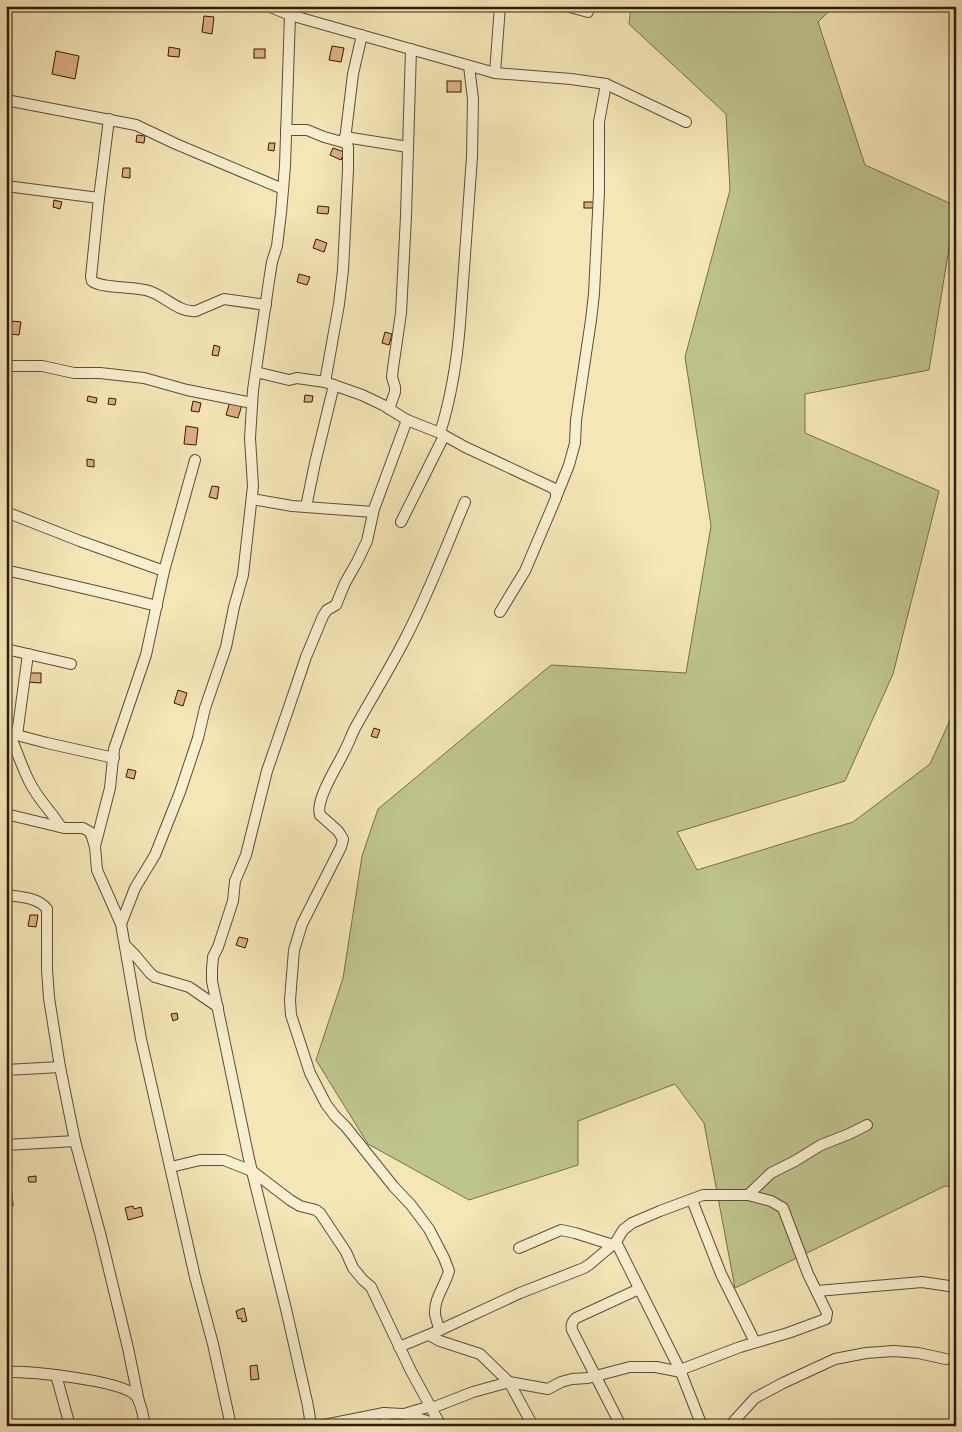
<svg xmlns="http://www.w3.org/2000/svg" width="962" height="1432" viewBox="0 0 962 1432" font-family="'Gentium Book Plus',serif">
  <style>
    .green { fill: #bec48d; stroke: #75704a }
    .building { fill: #dfaf81; stroke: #2c1c07 }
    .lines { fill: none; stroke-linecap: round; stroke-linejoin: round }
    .street-casing { stroke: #5e4e33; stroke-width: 12 }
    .street { stroke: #f8efd0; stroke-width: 10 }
  </style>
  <rect width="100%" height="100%" fill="#f5e6b7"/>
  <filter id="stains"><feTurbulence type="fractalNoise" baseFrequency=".004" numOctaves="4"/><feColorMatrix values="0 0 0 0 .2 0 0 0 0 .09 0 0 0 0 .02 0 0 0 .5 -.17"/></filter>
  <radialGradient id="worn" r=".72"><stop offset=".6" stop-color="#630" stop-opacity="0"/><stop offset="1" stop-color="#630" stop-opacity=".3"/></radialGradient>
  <polygon class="green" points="631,6 834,6 818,22 865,165 956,206 929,370 805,394 805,433 939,491 893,674 845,781 677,832 697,870 853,822 930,764 956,707 956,1187 945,1186 735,1288 704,1123 675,1084 578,1121 578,1165 469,1200 368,1144 316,1060 343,978 362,856 378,809 551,665 686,673 711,526 685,357 730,190 726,114 629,24"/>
  <g class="building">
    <polygon points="211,6 221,6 220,11 211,10"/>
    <polygon points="204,16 214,17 212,34 202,32"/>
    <polygon points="332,46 344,48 341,62 329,60"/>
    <polygon points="169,47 180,49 179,57 168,56"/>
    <rect x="254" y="49" width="11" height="9"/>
    <polygon points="56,51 79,56 75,79 52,74"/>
    <rect x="447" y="81" width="14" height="11"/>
    <polygon points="137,135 145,136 144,143 136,142"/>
    <polygon points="269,143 275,143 274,151 268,150"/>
    <polygon points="333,148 344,152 341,160 330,155"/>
    <polygon points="123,168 130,168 130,178 122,177"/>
    <polygon points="54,200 62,202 60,209 53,207"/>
    <rect x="584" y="202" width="10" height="6"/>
    <polygon points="318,206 329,207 328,214 317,213"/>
    <polygon points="316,239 327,243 324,252 313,248"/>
    <polygon points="299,274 310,277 307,285 297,282"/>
    <polygon points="12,321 21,322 19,335 10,334"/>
    <polygon points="385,332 392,334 389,345 382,343"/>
    <polygon points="214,345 220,347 218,356 212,355"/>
    <polygon points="305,395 313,396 312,402 304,402"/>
    <polygon points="88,396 97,398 96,403 87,401"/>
    <polygon points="109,398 116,399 115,405 108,404"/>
    <polygon points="193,401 201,403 199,412 191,411"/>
    <polygon points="230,401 242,405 238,418 226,415"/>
    <polygon points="186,426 198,428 196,445 184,444"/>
    <polygon points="87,459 94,460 94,467 87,466"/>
    <polygon points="212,486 219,487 217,499 209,497"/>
    <polygon points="29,673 41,673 41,683 28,682"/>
    <polygon points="178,690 187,693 183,706 174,703"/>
    <polygon points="374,728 380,730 377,738 371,736"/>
    <polygon points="128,769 136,771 134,779 126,777"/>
    <polygon points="30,915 38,915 36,927 28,926"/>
    <polygon points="239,937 248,939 245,948 236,945"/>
    <polygon points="177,1013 178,1019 173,1021 171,1014"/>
    <polygon points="36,1176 36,1182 29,1182 28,1177"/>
    <polygon points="6,1193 12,1193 13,1206 7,1206"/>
    <polygon points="133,1206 134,1209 141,1207 143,1216 128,1220 125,1208"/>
    <polygon points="244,1308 247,1321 242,1322 241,1318 238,1319 236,1311"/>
    <polygon points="257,1365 259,1379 251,1380 250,1366"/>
  </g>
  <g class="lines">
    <g class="street-casing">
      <g id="street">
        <polyline points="268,6 290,15 495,73 571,79 606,84 686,122"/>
        <polyline points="566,6 588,12"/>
        <polyline points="495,73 500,6"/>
        <polyline points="6,100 136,125 176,144 283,189"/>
        <path d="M109,119L99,198L91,277L92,281C102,289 135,286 149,291C165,296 179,313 196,311L224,299L266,305"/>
        <polyline points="286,130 307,130 324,137 346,143"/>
        <polyline points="345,137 408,147"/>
        <polyline points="6,186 99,198"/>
        <polyline points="6,366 42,366 74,373 100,373 144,378 187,390 252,403"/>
        <polyline points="256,372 289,380 297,378 325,382 362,395 383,405 407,420 440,433 465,447 553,488 556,492 556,498 525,571 500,612"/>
        <polyline points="325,382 339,304 343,270 348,170 348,147 345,140 353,74 362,35"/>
        <polyline points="389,409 395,392 395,387 392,377 393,368 401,313 406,216 411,49"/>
        <path d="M440,433C451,398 457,361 460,324L472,157L473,99L469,66"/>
        <polyline points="557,495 569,465 575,443 576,420 591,320 594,294 599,192 599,122 606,84"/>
        <polyline points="252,499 292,506 373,512"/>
        <polyline points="306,507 315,463 334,385"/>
        <polyline points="6,512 80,541 164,571"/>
        <polyline points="401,522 444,436"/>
        <path d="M6,570C56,582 107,593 157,606"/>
        <polyline points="6,649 71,664"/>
        <path d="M6,732L9,733C16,748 21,765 29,781C37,798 51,811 61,827"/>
        <polyline points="9,733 47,743 114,758"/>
        <polyline points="17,735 28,654"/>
        <polyline points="6,814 64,828 83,828 90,832 92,837 95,847 97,870 121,924 141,1039 195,1277 213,1344 231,1426"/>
        <polyline points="95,846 110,788 114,749 146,655 164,571 195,460"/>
        <path d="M6,895C20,897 38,897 47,909V969L49,998L60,1067L75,1141L100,1233L128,1348L139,1402"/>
        <polyline points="121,924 135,888 155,855 180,792 198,738 205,708 226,647 234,607 243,575 253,486 250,438 253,390 269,281 272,262 277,246 281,213 285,166 290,15"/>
        <polyline points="125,945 135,955 150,973 155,977 189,987 218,1007"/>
        <polyline points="6,1070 60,1067"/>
        <polyline points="6,1145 75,1141"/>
        <polyline points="171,1167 200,1160 224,1160 252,1171 290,1200 300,1206 316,1210 320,1213 346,1252 353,1268 363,1280 371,1287 411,1371 441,1426"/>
        <polyline points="748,1195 771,1173 795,1161 821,1145 849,1134 867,1125"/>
        <polyline points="692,1200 721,1274 755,1342"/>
        <polyline points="616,1242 680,1370 702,1426"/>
        <polyline points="519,1248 561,1230 575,1233 613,1245"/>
        <polyline points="817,1291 922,1282 956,1287"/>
        <path d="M440,1330C438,1325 436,1320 435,1314C434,1298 445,1286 449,1271L444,1258L429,1229L411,1205L394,1187L346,1127L335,1116L326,1104L310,1073L291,1015L290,1000L294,950L302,924L341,847L343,839L338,831L320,815C315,800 337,767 344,752C348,745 351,736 355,728C372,697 391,667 407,635C429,592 446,547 465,502"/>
        <polyline points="429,1335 440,1341 480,1354 509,1382 533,1426"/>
        <polyline points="399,1347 440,1330 520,1293 584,1268 590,1264 616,1242 623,1230 632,1223 660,1211 703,1195 748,1195 771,1201 783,1208 808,1274 827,1313 826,1319 788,1333 740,1347 680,1370"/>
        <path d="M6,1372C29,1371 122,1380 136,1396C142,1404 143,1416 145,1426"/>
        <polyline points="56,1375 70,1426"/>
        <polyline points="432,1408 473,1392 509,1382 548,1389 561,1382 572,1379 588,1378 630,1367 656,1367 681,1372"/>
        <polyline points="384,1413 388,1426"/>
        <polyline points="404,1414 431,1406"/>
        <polyline points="311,1426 308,1406 286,1309 249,1159 212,981 212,969 213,957 218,947 233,901 235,881 246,855 267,771 288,710 306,657 323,616 327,610 336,605 345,583 357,562 367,541 374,509 407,420"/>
        <polyline points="319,1426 384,1413 403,1414 441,1425"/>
        <path d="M621,1426L572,1330C571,1324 572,1322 576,1318L639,1289"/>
        <polyline points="732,1426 734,1421 755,1398 783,1383 835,1359 866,1353 894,1351 918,1353 946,1359"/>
      </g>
    </g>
    <use href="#street" class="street"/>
  </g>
  <rect width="962" height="1432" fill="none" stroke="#f5e6b7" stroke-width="25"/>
  <rect x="8" y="8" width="947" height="1417" fill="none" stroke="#2c1c07" stroke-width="2.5"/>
  <rect x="12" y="12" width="937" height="1407" fill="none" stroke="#2c1c07"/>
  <rect width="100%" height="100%" filter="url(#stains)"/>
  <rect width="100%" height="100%" fill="url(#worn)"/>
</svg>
